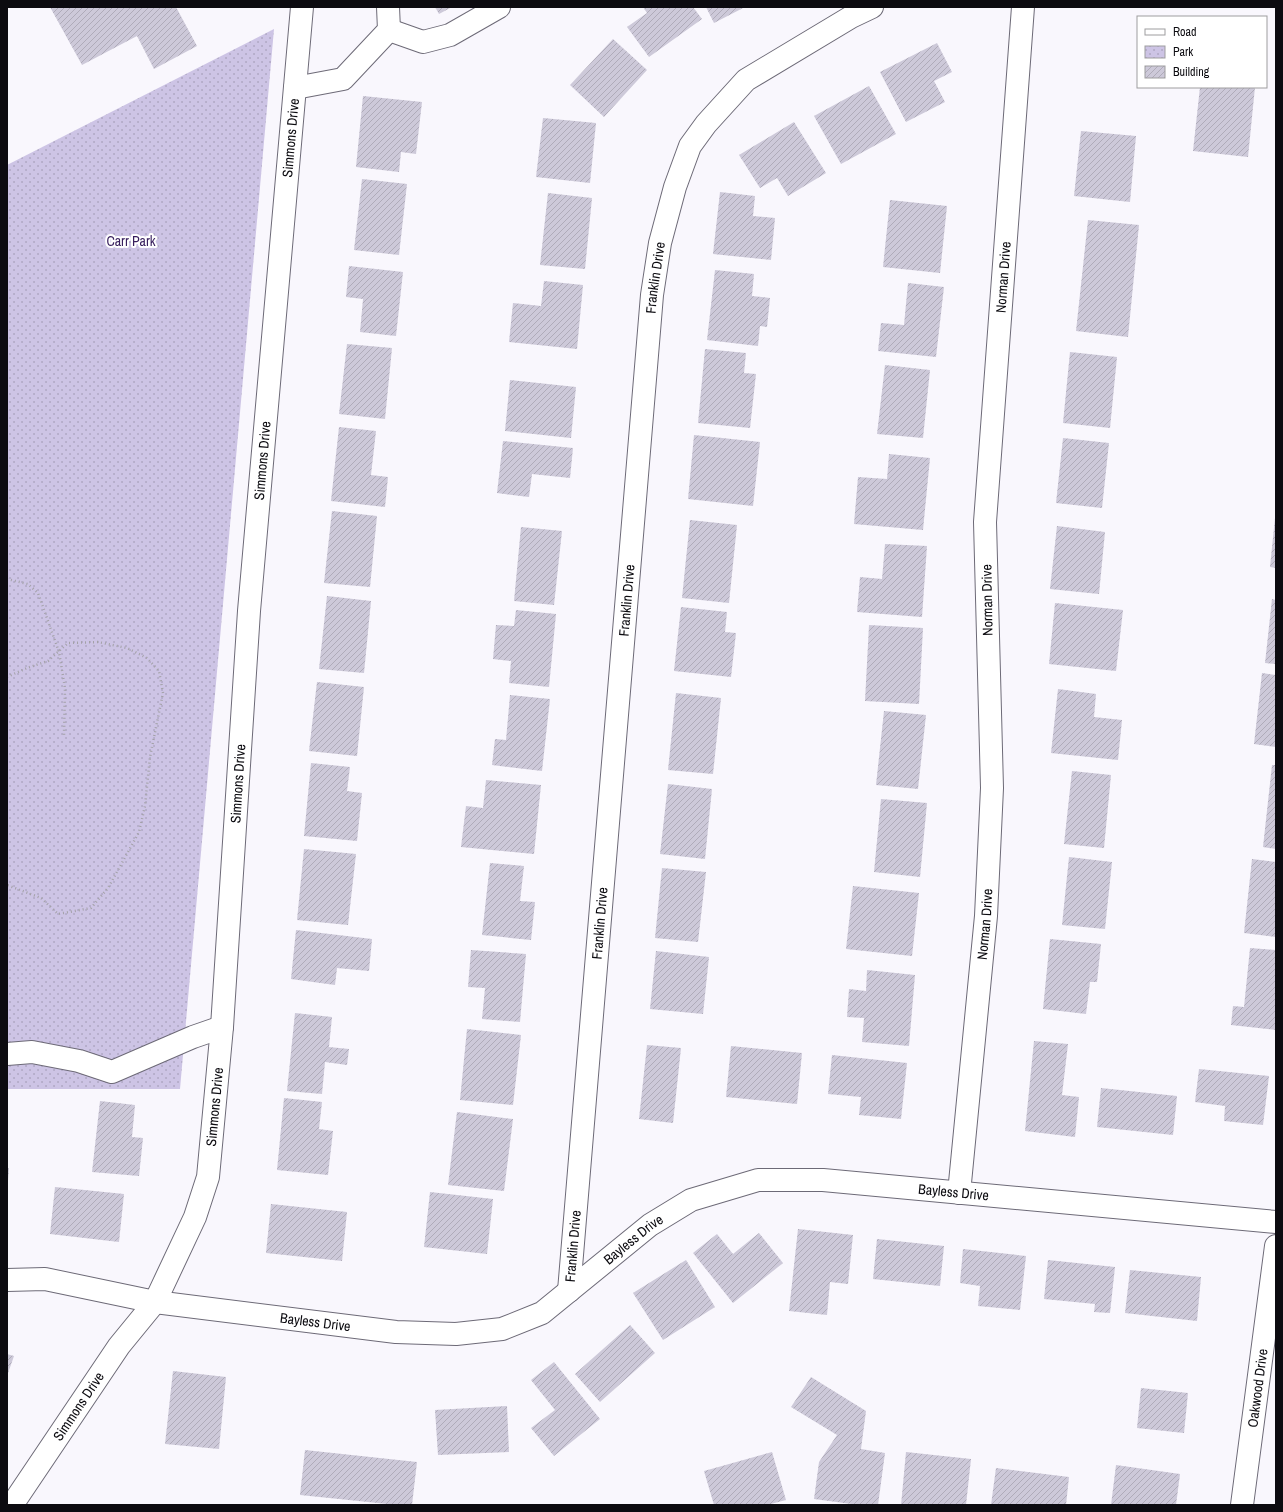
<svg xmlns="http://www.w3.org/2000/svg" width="1283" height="1512" viewBox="0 0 1283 1512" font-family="'Archivo Narrow',sans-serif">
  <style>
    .park { fill: url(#park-dots) }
    .building { fill: url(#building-hatch) }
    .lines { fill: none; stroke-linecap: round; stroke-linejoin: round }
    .minor-casing { stroke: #6d6a77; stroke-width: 24 }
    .path { stroke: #a3a1a7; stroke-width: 2.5; stroke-dasharray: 1 3; stroke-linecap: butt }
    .minor { stroke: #fff; stroke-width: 22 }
    .labels { text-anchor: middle; stroke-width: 4; stroke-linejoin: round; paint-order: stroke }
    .street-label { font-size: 14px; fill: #0c0b10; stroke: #fff }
    .park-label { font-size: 14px; fill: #361d5c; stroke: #fff }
  </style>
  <defs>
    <pattern id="park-dots" width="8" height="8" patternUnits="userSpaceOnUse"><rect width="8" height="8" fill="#cdc4e5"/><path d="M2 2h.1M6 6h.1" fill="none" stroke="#afa7c3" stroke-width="1.8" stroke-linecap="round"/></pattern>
    <pattern id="building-hatch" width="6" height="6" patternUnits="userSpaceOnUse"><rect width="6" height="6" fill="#cdc9d9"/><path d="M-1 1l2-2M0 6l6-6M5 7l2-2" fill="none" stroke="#afabb9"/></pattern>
  </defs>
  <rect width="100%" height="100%" fill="#f9f7fd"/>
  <polygon class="park" points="274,29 180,1089 7,1089 7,165"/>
  <g class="building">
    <polygon points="50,7 176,7 197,46 154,69 137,36 82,65"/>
    <polygon points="435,7 452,7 439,14"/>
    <polygon points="643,7 693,7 702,19 649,57 627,27 647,13"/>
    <polygon points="706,7 745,7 714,23"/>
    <polygon points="613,39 647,70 604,117 570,85"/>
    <polygon points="937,43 952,72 934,81 945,102 906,122 880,72"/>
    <polygon points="869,86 896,134 841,164 814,116"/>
    <polygon points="1200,87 1255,87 1248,157 1193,151"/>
    <polygon points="363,96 422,102 416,154 401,152 399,172 356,167"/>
    <polygon points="543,118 596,123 590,183 536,177"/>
    <polygon points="794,122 826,173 788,196 777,178 760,188 739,155"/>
    <polygon points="1081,131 1136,136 1130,202 1074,196"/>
    <polygon points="362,179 407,184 399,255 354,250"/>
    <polygon points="720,192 755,196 753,216 775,218 771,260 713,254"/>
    <polygon points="548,193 592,198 585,269 540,265"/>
    <polygon points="890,200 947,206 940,273 883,267"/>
    <polygon points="1088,220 1139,225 1128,337 1076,331"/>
    <polygon points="349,266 403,272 396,336 360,332 363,299 346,297"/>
    <polygon points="715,270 754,274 752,296 770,298 767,327 760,326 758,346 707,340"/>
    <polygon points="544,281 583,285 577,349 509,342 513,303 541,306"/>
    <polygon points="908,283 944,287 936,357 878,351 881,323 904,325"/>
    <polygon points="347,344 392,348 385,419 339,414"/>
    <polygon points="705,349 746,353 744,373 756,374 750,428 698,423"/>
    <polygon points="1070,352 1117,357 1110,428 1063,423"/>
    <polygon points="885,365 930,370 923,438 877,434"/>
    <polygon points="510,380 576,387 571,438 505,431"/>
    <polygon points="339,427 376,431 371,475 388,477 385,507 331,501"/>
    <polygon points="694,435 760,442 753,506 688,499"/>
    <polygon points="1063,438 1109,443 1102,508 1056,503"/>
    <polygon points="503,441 573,448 570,478 532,474 529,497 497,493"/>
    <polygon points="889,454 930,458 923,530 854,524 858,477 887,479"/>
    <polygon points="332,511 377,516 370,587 324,583"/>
    <polygon points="1275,518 1276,518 1276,568 1270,567"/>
    <polygon points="690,520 737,525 729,603 682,598"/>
    <polygon points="1057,526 1105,532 1099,594 1050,589"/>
    <polygon points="521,527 562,531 554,605 514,601"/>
    <polygon points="885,544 927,546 922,617 857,612 860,577 882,579"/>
    <polygon points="327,596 371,601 364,673 319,669"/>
    <polygon points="1272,599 1276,600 1276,664 1265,663"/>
    <polygon points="1055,603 1123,610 1116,671 1049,664"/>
    <polygon points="681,607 727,612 725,632 736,633 731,677 674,671"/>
    <polygon points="516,610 556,614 549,687 509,683 511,661 493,659 496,625 514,626"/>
    <polygon points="869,625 923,628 919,704 865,701"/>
    <polygon points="1262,673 1276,675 1276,747 1254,744"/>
    <polygon points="317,682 364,687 357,756 309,751"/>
    <polygon points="1058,689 1096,694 1094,717 1122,720 1118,760 1051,753"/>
    <polygon points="676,693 721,698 713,774 668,770"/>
    <polygon points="510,695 550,699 542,771 492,765 495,739 506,740"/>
    <polygon points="884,711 926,715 918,789 876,785"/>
    <polygon points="311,763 350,767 347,791 362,793 357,841 304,836"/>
    <polygon points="1272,765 1276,765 1276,849 1263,847"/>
    <polygon points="1072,771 1111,775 1104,848 1064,844"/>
    <polygon points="486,780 541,785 534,854 461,847 466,806 483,808"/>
    <polygon points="668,784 712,789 705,859 660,854"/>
    <polygon points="881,799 927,803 920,877 874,872"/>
    <polygon points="304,849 356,854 348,925 297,920"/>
    <polygon points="1069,857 1112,862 1105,929 1062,925"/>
    <polygon points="1252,859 1276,862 1276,937 1244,933"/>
    <polygon points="490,863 524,866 520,901 535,902 531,940 482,935"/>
    <polygon points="662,868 706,872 698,942 655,938"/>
    <polygon points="853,886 919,893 912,956 846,949"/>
    <polygon points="296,930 372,939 369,971 337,968 335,985 291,979"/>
    <polygon points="1050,939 1101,944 1097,982 1090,982 1086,1014 1043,1009"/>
    <polygon points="1250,948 1276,950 1276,1030 1231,1025 1233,1006 1244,1007"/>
    <polygon points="471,950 526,954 520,1022 482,1019 485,988 468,987"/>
    <polygon points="656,951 709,957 703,1014 650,1009"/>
    <polygon points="867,970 915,975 909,1046 862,1042 864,1018 847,1017 849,989 866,991"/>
    <polygon points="295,1013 332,1017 329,1047 349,1049 347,1065 325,1062 322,1094 287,1091"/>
    <polygon points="467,1029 521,1035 513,1105 460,1100"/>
    <polygon points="1034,1041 1068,1044 1062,1095 1079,1097 1075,1137 1025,1131"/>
    <polygon points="647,1045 681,1048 673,1123 639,1119"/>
    <polygon points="731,1046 802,1053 797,1104 726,1097"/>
    <polygon points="832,1055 907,1063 901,1119 859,1115 861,1097 828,1094"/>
    <polygon points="1199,1069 1269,1076 1263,1125 1224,1121 1225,1106 1195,1102"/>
    <polygon points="1101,1088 1177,1096 1173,1135 1097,1127"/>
    <polygon points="284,1098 322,1102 319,1129 333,1131 328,1175 277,1170"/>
    <polygon points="100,1101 135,1105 132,1137 143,1138 139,1176 92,1172"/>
    <polygon points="457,1112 513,1119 504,1191 448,1185"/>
    <polygon points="7,1168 9,1168 8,1181 7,1181"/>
    <polygon points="55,1187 124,1194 119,1242 50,1234"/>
    <polygon points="430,1192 493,1199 487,1254 424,1247"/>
    <polygon points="271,1204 347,1212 342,1261 266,1253"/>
    <polygon points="798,1229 853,1235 848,1284 830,1282 827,1315 789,1311"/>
    <polygon points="759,1233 783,1263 733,1303 693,1253 717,1234 733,1254"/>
    <polygon points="877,1239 944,1246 940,1286 873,1279"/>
    <polygon points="963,1249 1026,1256 1020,1310 978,1306 980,1286 960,1283"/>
    <polygon points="686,1260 715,1307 663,1340 633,1293"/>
    <polygon points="1048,1260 1115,1267 1110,1313 1094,1312 1095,1304 1044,1299"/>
    <polygon points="1130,1270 1201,1277 1197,1321 1125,1313"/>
    <polygon points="630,1325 655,1353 600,1402 575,1374"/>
    <polygon points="7,1354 14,1356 7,1376"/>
    <polygon points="554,1362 600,1419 554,1456 531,1428 555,1410 531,1380"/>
    <polygon points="173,1371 226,1377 219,1449 165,1444"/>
    <polygon points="811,1377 866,1411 861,1449 885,1453 878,1505 859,1505 814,1499 819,1462 837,1435 791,1407"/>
    <polygon points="1141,1388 1188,1393 1184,1433 1137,1428"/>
    <polygon points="507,1406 509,1452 438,1455 435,1410"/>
    <polygon points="305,1450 417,1462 412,1505 397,1505 300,1495"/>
    <polygon points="772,1452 786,1500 767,1505 714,1505 704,1471"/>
    <polygon points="906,1452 971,1459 966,1505 901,1505"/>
    <polygon points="1116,1465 1180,1474 1176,1505 1111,1505"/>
    <polygon points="996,1468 1069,1477 1066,1505 991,1505"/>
  </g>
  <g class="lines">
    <g class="minor-casing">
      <g id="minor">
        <polyline points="389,30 423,42 450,35 499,7"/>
        <polyline points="295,88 343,79 389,30 388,7"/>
        <polyline points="7,1054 32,1052 79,1061 112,1072 193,1037 222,1027"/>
        <path id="s1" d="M959,1193L986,916L992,788L985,522L1023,7"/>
        <path id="s2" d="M7,1280L45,1279L155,1302L396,1332L456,1334L502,1329L542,1313L650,1225L691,1200L758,1180H823L1276,1222"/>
        <path id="s3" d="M569,1291L652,295L660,243L675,187L690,146L706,124L746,80L851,17L872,7"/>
        <path id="s4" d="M12,1505L119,1346L155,1302L195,1217L208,1177L222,1027L249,611L302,7"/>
        <path id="s5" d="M1242,1505L1276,1246"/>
      </g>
    </g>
    <g class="path">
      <polyline points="7,579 28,584 38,593 59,652 65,688 64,736"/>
      <polyline points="7,677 27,668 48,661 68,643 98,642 127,648 147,658 159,671 163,693 150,757 145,806 139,832 108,888 91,908 58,914 41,898 7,885"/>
    </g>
    <use href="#minor" class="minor"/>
  </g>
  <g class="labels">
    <g class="street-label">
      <text dy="5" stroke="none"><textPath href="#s4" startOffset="1427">Simmons Drive</textPath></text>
      <text dy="5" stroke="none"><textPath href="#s1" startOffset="918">Norman Drive</textPath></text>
      <text dy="5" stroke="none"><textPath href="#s3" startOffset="1017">Franklin Drive</textPath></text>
      <text dy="5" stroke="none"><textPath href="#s4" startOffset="1103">Simmons Drive</textPath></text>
      <text dy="5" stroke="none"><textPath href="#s3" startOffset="693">Franklin Drive</textPath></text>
      <text transform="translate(987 600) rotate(-91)" y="5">Norman Drive</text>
      <text dy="5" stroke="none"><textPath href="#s4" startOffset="779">Simmons Drive</textPath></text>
      <text dy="5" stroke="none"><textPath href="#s3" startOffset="369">Franklin Drive</textPath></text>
      <text dy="5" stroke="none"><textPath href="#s1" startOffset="270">Norman Drive</textPath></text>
      <text dy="5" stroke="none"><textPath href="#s4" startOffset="455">Simmons Drive</textPath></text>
      <text dy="5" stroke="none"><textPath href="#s2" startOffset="996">Bayless Drive</textPath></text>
      <text dy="5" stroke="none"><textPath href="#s2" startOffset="660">Bayless Drive</textPath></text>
      <text dy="5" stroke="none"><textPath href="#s3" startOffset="45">Franklin Drive</textPath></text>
      <text dy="5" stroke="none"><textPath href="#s2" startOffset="312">Bayless Drive</textPath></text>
      <text dy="5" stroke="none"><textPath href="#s5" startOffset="118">Oakwood Drive</textPath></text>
      <text dy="5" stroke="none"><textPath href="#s4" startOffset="119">Simmons Drive</textPath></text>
    </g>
    <g class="park-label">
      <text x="131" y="246">Carr Park</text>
    </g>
  </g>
  <rect width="1283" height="1512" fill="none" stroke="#0c0b10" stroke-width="16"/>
  <rect x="1137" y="16" width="130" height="72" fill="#ffffff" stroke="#9e9d9f"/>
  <rect x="1145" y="29" width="20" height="6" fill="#ffffff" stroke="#9e9d9f"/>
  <text x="1173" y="36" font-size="12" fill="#0c0b10">Road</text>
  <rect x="1145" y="46" width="20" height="12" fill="url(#park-dots)" stroke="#9e9d9f"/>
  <text x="1173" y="56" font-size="12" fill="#0c0b10">Park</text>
  <rect x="1145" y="66" width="20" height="12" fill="url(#building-hatch)" stroke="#9e9d9f"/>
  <text x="1173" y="76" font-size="12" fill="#0c0b10">Building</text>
</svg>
